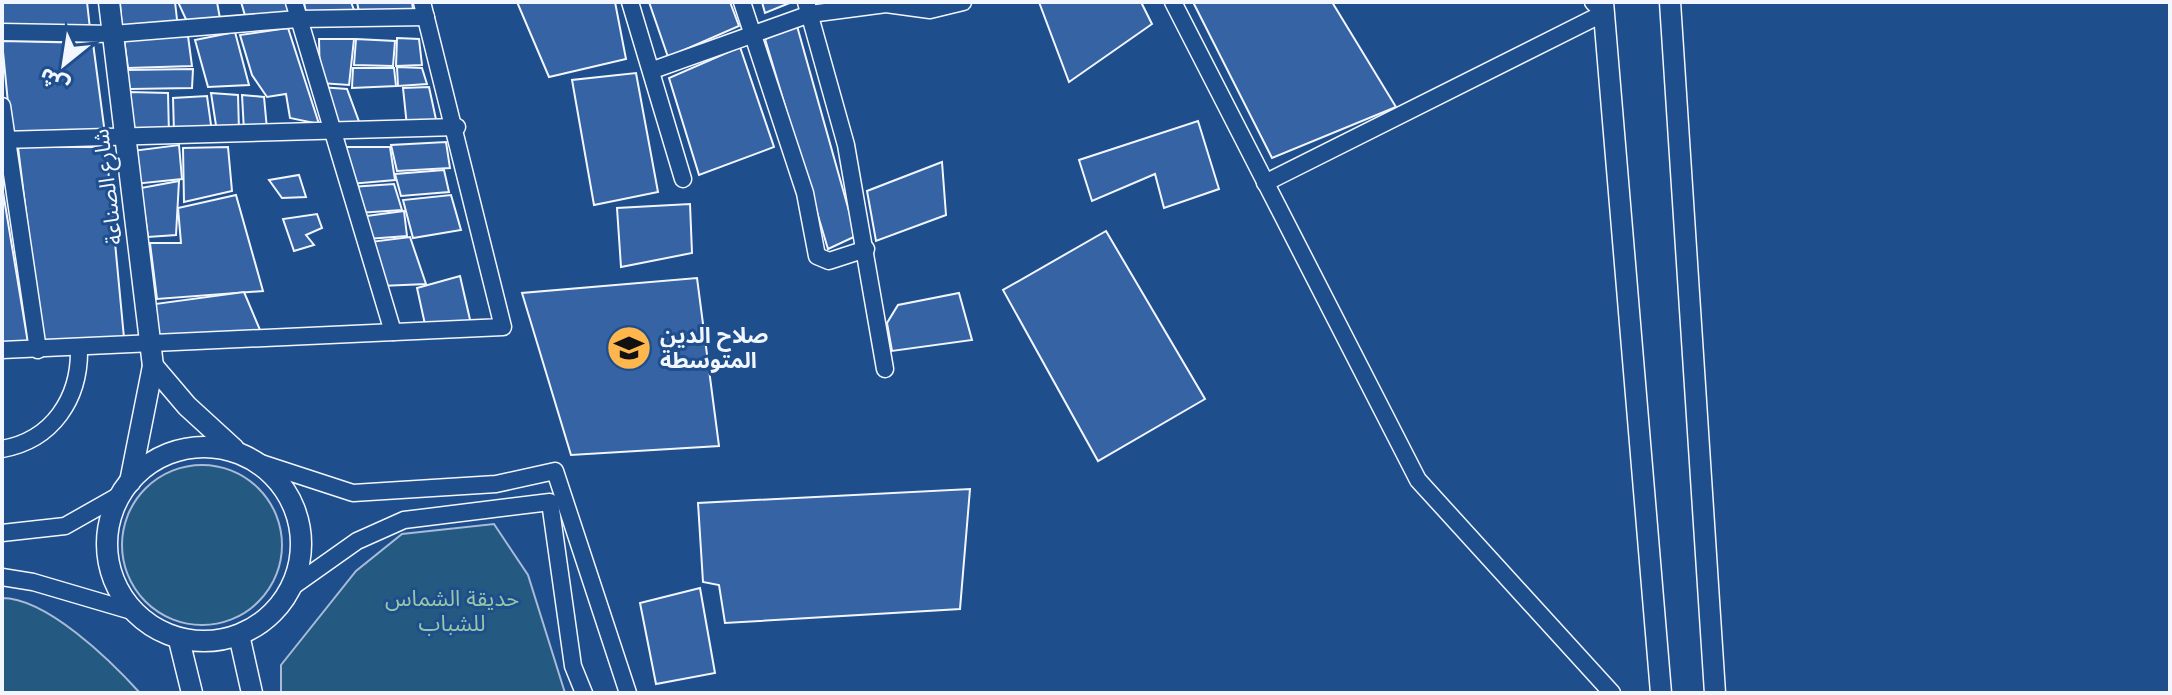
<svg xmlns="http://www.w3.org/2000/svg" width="2172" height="695" viewBox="0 0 2172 695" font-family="Quicksand,'Noto Sans Arabic',sans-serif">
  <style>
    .green { fill: #245a82; stroke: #a8bbd7; stroke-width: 2 }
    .building { fill: #3563a3; stroke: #f2f6ff; stroke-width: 2 }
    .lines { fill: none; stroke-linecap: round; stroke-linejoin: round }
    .minor-casing { stroke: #f2f6ff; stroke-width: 19 }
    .tertiary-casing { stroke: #f2f6ff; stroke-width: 23 }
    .minor { stroke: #1f4e8c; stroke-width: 16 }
    .tertiary { stroke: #1f4e8c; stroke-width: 20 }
    .labels { text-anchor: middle; stroke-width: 6; stroke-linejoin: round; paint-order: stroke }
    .street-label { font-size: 22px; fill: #f2f6ff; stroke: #1f4e8c }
    .poi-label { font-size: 22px; font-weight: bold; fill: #f2f6ff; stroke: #1f4e8c; text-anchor: start }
    .park-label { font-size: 22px; fill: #97c8a6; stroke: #1f4e8c }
  </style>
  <rect width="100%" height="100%" fill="#1f4e8c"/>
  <g class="green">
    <circle cx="202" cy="545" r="80"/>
    <polygon points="494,524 528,575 565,693 281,693 281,665 356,571 402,534"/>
    <path d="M2,598C47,598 111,661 140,693H2Z"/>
  </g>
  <g class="building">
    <polygon points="2,2 87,2 90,29 2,29"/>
    <polygon points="120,2 175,2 178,28 122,30"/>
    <polygon points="178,2 217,2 221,24 189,26"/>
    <polygon points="241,2 286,2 289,13 247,22"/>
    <polygon points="304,2 351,2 355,13 307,18"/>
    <polygon points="357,2 412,2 414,16 360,17"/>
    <polygon points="517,2 615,2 626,59 549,77"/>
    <polygon points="649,2 730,2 739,26 668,57"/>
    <polygon points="762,2 792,2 765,13"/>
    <polygon points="1039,2 1141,2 1152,24 1069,82"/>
    <polygon points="1193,2 1332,2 1396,107 1272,158"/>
    <polygon points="797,26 856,236 828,249 765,39"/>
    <polygon points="288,28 319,124 290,118 286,94 267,97 252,75 240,35"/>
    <polygon points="235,32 249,85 208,87 195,40"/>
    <polygon points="188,36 192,66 128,68 124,39"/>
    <polygon points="397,38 419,39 422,65 396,66"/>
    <polygon points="319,39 354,39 349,85 320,83"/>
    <polygon points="356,39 395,41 393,66 354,65"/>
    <polygon points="2,41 93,43 105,134 11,134"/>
    <polygon points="740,47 774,147 699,175 669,78"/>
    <polygon points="397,67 422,68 427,84 398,86"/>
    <polygon points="353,68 394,68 396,86 352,88"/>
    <polygon points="193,69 192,88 130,89 126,70"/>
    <polygon points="636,73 658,192 594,205 572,80"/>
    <polygon points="320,87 347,89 361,127 332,127"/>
    <polygon points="429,87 437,124 407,126 403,88"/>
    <polygon points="129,92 168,93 169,135 133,136"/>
    <polygon points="211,93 238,95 239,131 217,132"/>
    <polygon points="242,95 264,97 267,129 244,131"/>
    <polygon points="207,96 212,132 174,133 173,98"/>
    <polygon points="1198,121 1219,189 1164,208 1155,174 1092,201 1079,160"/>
    <polygon points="446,142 450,168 397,171 391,145"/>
    <polygon points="179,145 182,179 134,184 132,151"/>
    <polygon points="18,147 106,147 124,338 42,343"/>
    <polygon points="228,147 232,191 184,202 183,148"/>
    <polygon points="340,147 390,147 395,180 350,184"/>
    <polygon points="942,162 946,215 876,241 867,191"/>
    <polygon points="444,170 449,192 401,196 395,174"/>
    <polygon points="299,175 306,197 282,198 269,180"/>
    <polygon points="179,181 176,235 148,237 141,188"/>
    <polygon points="394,184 402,210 358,213 351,187"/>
    <polygon points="2,186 28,343 2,345"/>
    <polygon points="236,195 263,291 157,299 150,243 181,243 178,208"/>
    <polygon points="451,195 461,230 413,238 403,200"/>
    <polygon points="690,204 692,253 621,267 617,208"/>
    <polygon points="404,211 407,236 367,239 359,217"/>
    <polygon points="317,214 322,228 306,235 314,245 294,251 283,219"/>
    <polygon points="1106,231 1205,399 1098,461 1003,290"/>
    <polygon points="410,237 426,284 381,286 370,242"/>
    <polygon points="460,276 471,324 426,329 417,288"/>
    <polygon points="697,278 719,446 571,455 522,293"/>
    <polygon points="244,292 260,330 158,340 155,304"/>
    <polygon points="959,293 972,340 892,351 887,323 898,305"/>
    <polygon points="970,489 960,609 725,623 719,585 703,582 698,503"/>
    <polygon points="700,588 715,673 656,684 640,603"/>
  </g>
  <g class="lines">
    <g class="minor-casing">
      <g id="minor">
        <polyline points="294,2 393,332"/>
        <polyline points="630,2 683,179"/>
        <polyline points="742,2 805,193 817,256 829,261 866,249"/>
        <polyline points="806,2 846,145 885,369"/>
        <polyline points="1173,2 1418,480 1612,693"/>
        <polyline points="2,32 113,34 298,19 426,17"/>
        <polyline points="653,70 810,14 886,4 930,10 963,2"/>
        <polyline points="2,106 38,350"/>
        <polyline points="2,140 457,127"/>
        <polyline points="1265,183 1604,13 1593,2"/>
        <polyline points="2,350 503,327 422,2"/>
        <path d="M2,449C53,440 80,398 79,349"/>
        <polyline points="255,461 353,493 496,484 555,471 628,693"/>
        <polyline points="2,533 65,526 118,496"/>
        <polyline points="2,577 33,582 135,612"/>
        <polyline points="292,587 357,541 404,520 550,502 573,666 584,693"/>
      </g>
    </g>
    <g class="tertiary-casing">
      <g id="tertiary">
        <polyline points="109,2 153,366 130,482"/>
        <polyline points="1603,2 1661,693"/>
        <polyline points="1670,2 1715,693"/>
        <polyline points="153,366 187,406 234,449"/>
        <circle cx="204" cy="544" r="97"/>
        <polyline points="239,635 252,693"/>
        <polyline points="179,640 192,693"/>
      </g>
    </g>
    <use href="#minor" class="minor"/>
    <use href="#tertiary" class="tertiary"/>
  </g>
  <defs>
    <g id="school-disc" transform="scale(2.3)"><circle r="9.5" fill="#ffb74d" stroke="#1f4e8c"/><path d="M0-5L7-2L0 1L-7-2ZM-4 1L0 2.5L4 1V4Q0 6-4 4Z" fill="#111"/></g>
  </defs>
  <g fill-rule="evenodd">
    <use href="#school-disc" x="629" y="348"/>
  </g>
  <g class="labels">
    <g class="street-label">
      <text transform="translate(107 187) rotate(-97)" y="8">شارع الصناعة</text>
    </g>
    <g class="poi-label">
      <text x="660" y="343">صلاح الدين<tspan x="660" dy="25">المتوسطة</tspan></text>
    </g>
    <g class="park-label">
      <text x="452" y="606">حديقة الشماس<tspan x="452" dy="25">للشباب</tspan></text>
    </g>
  </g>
  <rect width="2172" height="695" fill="none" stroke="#f2f6ff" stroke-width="8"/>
  <g transform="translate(64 64) rotate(210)" stroke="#1f4e8c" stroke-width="6" paint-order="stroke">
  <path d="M0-6L14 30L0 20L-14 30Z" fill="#f2f6ff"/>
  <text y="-12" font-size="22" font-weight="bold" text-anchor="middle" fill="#f2f6ff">ش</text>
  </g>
</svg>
